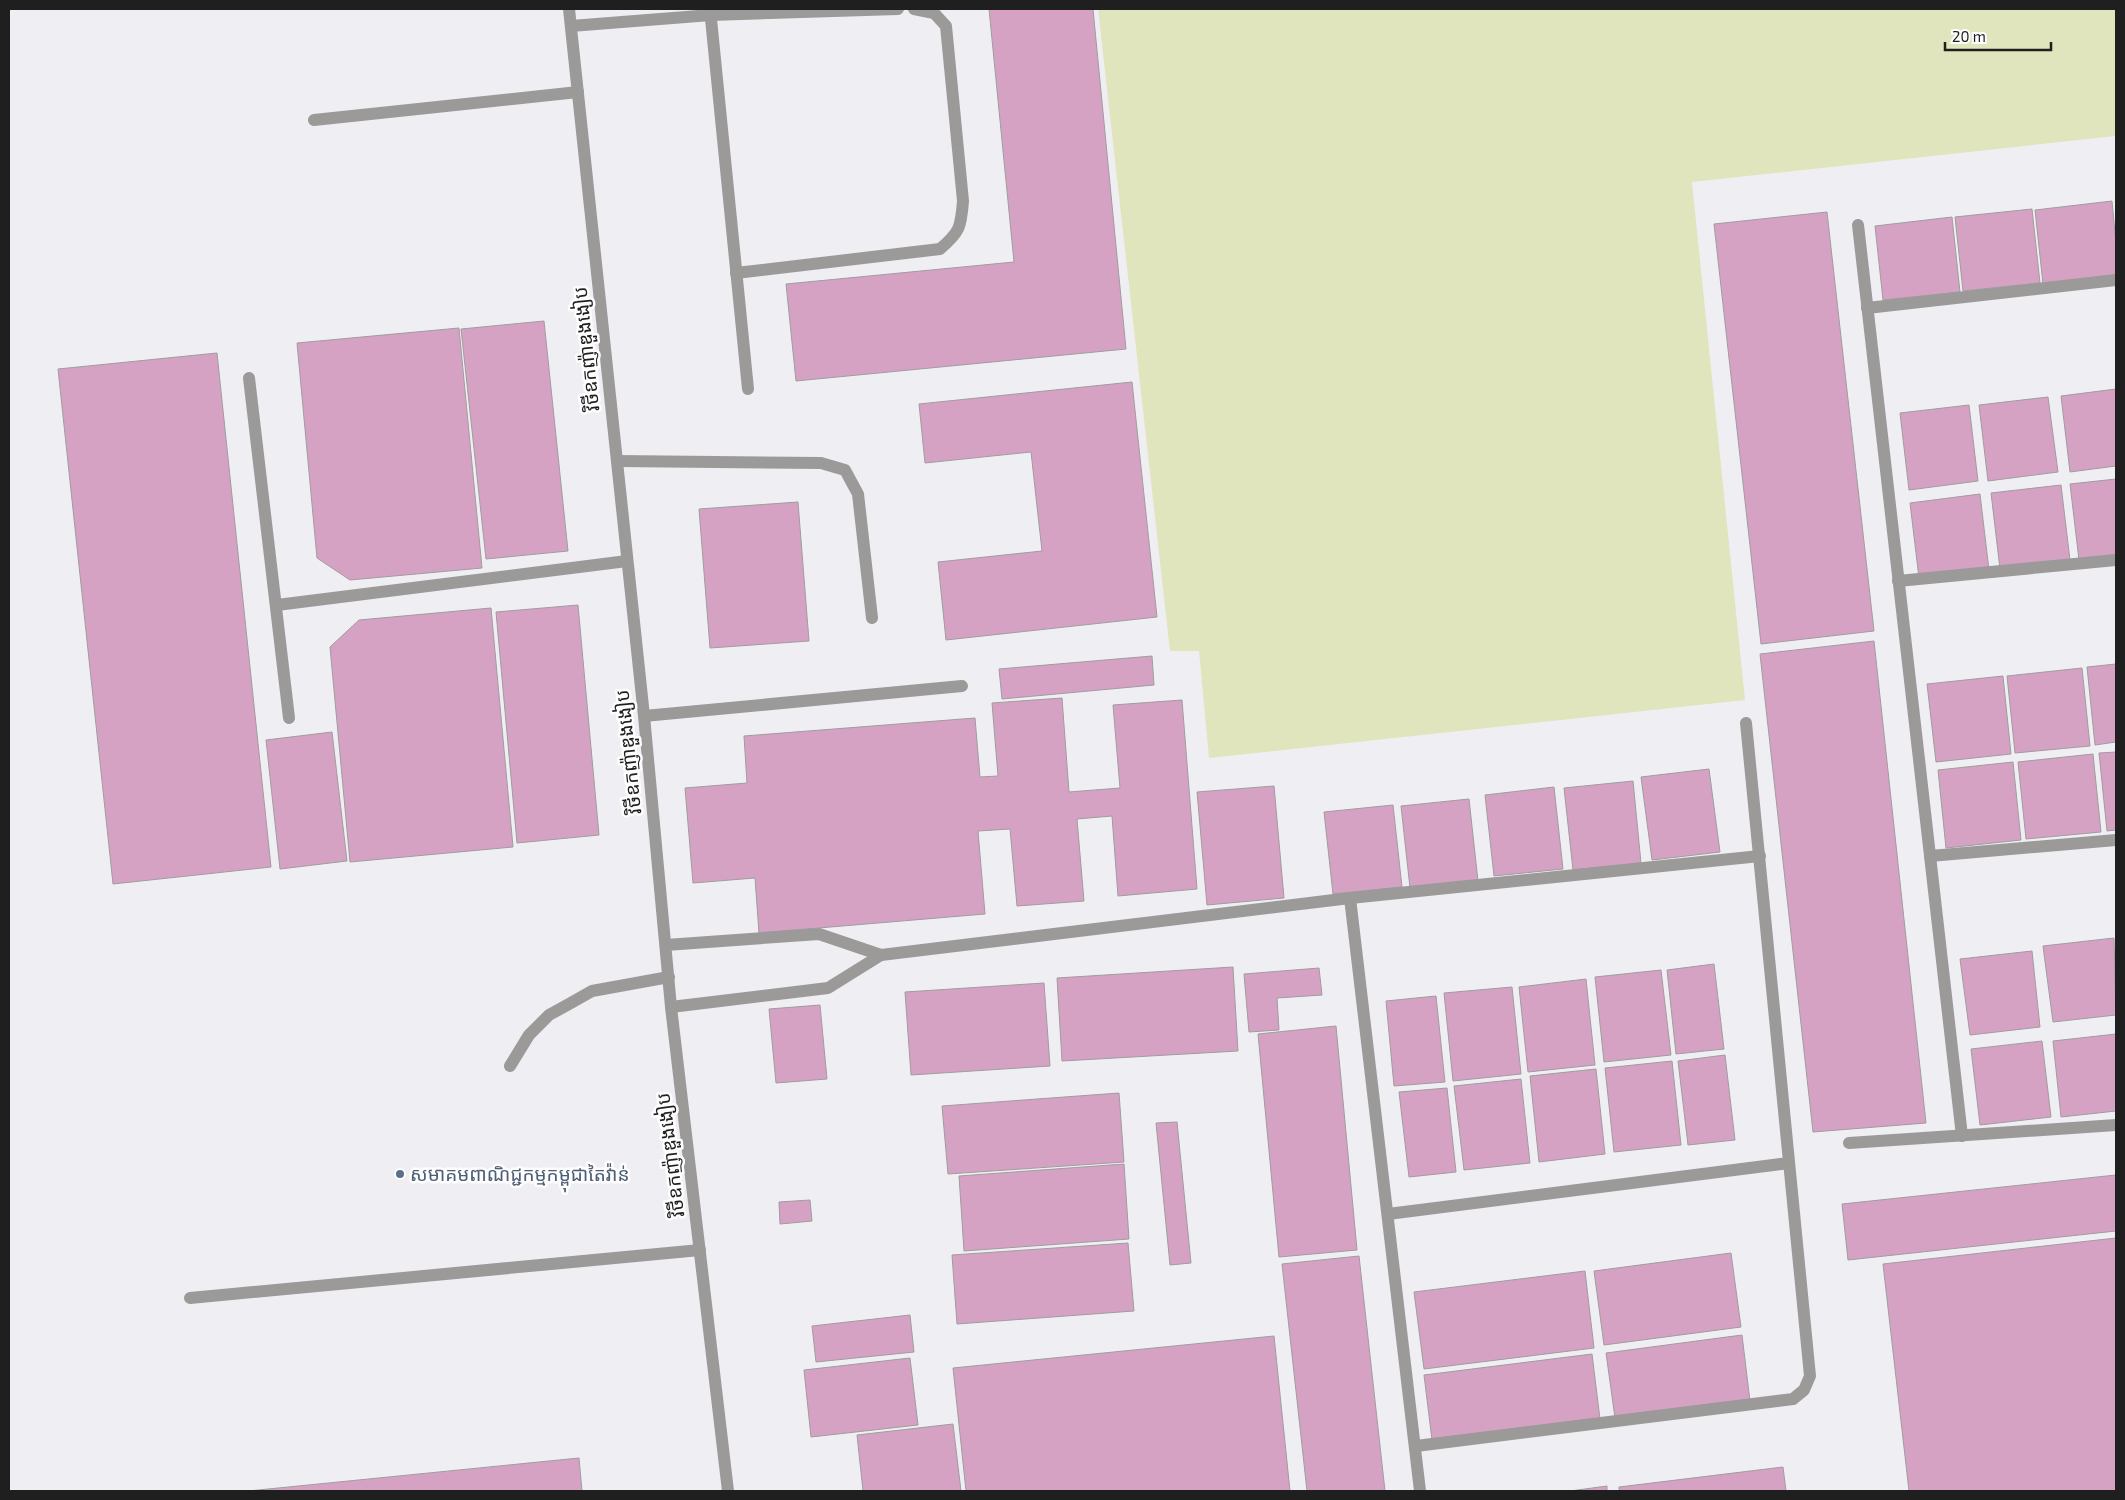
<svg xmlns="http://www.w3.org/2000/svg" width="2125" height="1500" viewBox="0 0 2125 1500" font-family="'Exo 2','Noto Sans Khmer',sans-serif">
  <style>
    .green { fill: #e1e5be }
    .building { fill: #d5a2c4; stroke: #a09c9e }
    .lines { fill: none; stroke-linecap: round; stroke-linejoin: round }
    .service { stroke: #9c9a99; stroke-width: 12 }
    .minor { stroke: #9c9a99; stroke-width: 12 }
    .tertiary { stroke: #9c9a99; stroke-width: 12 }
    .service-dot { fill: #5c6f8a; stroke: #fdfdfe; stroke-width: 2 }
    .labels { text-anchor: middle; stroke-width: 5; stroke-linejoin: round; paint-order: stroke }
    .street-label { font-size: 19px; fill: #1f1f20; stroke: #fdfdfe }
    .service-label { font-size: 19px; fill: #4e5e75; stroke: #fdfdfe; text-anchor: start }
  </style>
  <rect width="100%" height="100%" fill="#efeff3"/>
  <polygon class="green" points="1098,9 2116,9 2116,136 1692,182 1745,700 1209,758 1199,651 1170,651"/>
  <g class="building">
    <polygon points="989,9 1093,9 1126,349 796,381 786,284 1014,262"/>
    <polygon points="2112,201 2116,244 2116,276 2043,284 2035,210"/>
    <polygon points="2032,209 2040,283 1963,291 1955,217"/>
    <polygon points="1827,212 1874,631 1761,644 1714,224"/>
    <polygon points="1952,217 1960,292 1883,300 1875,226"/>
    <polygon points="544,321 568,551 486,559 461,329"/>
    <polygon points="459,328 482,568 350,580 317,558 297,343"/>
    <polygon points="217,353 271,867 113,884 58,369"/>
    <polygon points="1132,382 1157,617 946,640 938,562 1042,551 1031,452 925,463 919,404"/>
    <polygon points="2116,389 2116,466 2070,472 2061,396"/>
    <polygon points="2048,397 2058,472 1988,481 1979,405"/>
    <polygon points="1969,405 1978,481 1909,490 1900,413"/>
    <polygon points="2116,479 2116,556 2079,560 2070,484"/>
    <polygon points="2061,485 2070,560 2000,569 1991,493"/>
    <polygon points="1980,494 1989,570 1919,578 1910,503"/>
    <polygon points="798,502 809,641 710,648 699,509"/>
    <polygon points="578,605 599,835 517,843 496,612"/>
    <polygon points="491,608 513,847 350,862 330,647 359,620"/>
    <polygon points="1874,641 1926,1123 1813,1132 1760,654"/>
    <polygon points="1152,656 1154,685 1002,699 999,669"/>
    <polygon points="2116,664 2116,742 2095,745 2087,667"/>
    <polygon points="2082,668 2090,746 2015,753 2007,676"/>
    <polygon points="2003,676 2011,754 1936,762 1927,684"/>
    <polygon points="1062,698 1069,792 1120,788 1113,705 1182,700 1197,889 1118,896 1112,816 1077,819 1084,901 1017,906 1010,829 978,831 985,914 759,933 755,878 693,883 685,788 747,783 744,736 975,718 980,777 998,776 992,703"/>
    <polygon points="332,732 347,861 280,869 266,740"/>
    <polygon points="2116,752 2116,830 2107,831 2099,753"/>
    <polygon points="2093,754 2101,832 2026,839 2018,762"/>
    <polygon points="2013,762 2021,840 1946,848 1938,770"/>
    <polygon points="1709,769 1720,852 1652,860 1641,777"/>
    <polygon points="1633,781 1641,863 1573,870 1564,788"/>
    <polygon points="1274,786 1284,898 1207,905 1197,792"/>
    <polygon points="1554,787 1563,869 1494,876 1485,795"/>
    <polygon points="1469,799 1478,881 1410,888 1401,806"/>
    <polygon points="1393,805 1402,887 1333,894 1324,812"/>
    <polygon points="2114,938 2116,1015 2053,1022 2043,946"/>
    <polygon points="2032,951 2040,1027 1970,1035 1960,959"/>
    <polygon points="1714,964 1724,1049 1676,1054 1667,970"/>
    <polygon points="1233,967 1238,1051 1062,1061 1057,978"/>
    <polygon points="1319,968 1322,995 1277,998 1279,1030 1249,1032 1244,974"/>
    <polygon points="1661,970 1671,1055 1604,1062 1595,977"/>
    <polygon points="1586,979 1595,1065 1528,1072 1519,987"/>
    <polygon points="1044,983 1050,1066 911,1075 905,992"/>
    <polygon points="1512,987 1521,1074 1453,1081 1444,993"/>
    <polygon points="1436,996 1445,1082 1394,1086 1386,1001"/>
    <polygon points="820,1005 827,1079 776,1083 769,1009"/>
    <polygon points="1336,1026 1357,1250 1279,1257 1258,1034"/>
    <polygon points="2116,1034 2116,1111 2061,1117 2053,1041"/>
    <polygon points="2042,1041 2051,1117 1980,1125 1971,1049"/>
    <polygon points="1725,1055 1735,1140 1688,1145 1678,1061"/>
    <polygon points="1672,1061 1681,1145 1614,1152 1605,1068"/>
    <polygon points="1596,1069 1605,1154 1539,1162 1530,1076"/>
    <polygon points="1521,1079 1530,1163 1464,1170 1454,1086"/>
    <polygon points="1447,1088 1456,1172 1409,1177 1399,1092"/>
    <polygon points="1119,1093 1124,1162 948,1174 942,1106"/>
    <polygon points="1177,1122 1191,1263 1170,1265 1156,1123"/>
    <polygon points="1124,1164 1129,1239 964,1251 959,1176"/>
    <polygon points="2116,1175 2116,1231 1848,1260 1842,1204"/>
    <polygon points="810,1200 812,1221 780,1224 779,1202"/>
    <polygon points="2116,1238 2116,1491 1909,1491 1883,1264"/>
    <polygon points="1128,1243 1134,1311 957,1324 952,1255"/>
    <polygon points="1731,1253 1741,1327 1604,1345 1594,1271"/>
    <polygon points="1359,1256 1385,1491 1307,1491 1282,1264"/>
    <polygon points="1585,1271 1594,1348 1424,1369 1414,1292"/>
    <polygon points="910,1315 914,1352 816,1362 812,1326"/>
    <polygon points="1742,1335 1750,1401 1615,1418 1606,1353"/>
    <polygon points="1274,1336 1290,1491 966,1491 953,1368"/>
    <polygon points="1592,1354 1600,1419 1432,1440 1424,1375"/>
    <polygon points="910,1358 918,1425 811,1437 804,1370"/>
    <polygon points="953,1424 961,1491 863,1491 857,1435"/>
    <polygon points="579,1458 582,1491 248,1491"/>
    <polygon points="1783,1467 1786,1491 1619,1491 1619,1487"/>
    <polygon points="1607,1486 1607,1491 1570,1491"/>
  </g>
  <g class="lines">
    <g class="service">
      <polyline points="710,9 748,389"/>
      <polyline points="571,26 711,15 898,9"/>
      <polyline points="314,120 578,92"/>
      <path d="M736,273L940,249C960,232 961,227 963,201L946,26L934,13L914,9"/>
      <polyline points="249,378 289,718"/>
      <polyline points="617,461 821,463 845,470 858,494 872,618"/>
      <polyline points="277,605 627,561"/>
      <polyline points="644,716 962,686"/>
      <polyline points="510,1066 529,1035 549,1015 569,1004 592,991 669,977"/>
    </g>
    <g class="minor">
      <polyline points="1858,225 1962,1136"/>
      <polyline points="1867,308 2116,280"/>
      <polyline points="1898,581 2116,560"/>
      <polyline points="1930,856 2116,840"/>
      <polyline points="1350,898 1420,1491"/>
      <polyline points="666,945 819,934 881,955"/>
      <polyline points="671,1007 828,988 881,955 1350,898 1760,856"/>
      <polyline points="1849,1143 2116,1125"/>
      <polyline points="1388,1214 1789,1163"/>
      <polyline points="190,1298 700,1250"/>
      <polyline points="1416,1446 1793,1399 1804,1390 1810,1376 1746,723"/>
    </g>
    <polyline class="tertiary" points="569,9 644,716 671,1007 728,1491"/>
  </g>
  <circle class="service-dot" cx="400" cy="1174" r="5"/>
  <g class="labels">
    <g class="street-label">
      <text transform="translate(586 349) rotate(-96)" y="7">វិថីឧកញ៉ាឌួងងៀប</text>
      <text transform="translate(628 752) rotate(-96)" y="7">វិថីឧកញ៉ាឌួងងៀប</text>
      <text transform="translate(670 1155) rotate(-97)" y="7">វិថីឧកញ៉ាឌួងងៀប</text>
    </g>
    <g class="service-label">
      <text x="410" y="1181">សមាគមពាណិជ្ជកម្មកម្ពុជាតៃវ៉ាន់</text>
    </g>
  </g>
  <rect width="2125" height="1500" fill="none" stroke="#1f1f20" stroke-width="20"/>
  <path d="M1945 42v8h106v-8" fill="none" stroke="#1f1f20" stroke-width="2.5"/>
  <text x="1952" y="42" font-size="15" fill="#1f1f20" stroke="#fdfdfe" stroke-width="4" paint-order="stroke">20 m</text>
</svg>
